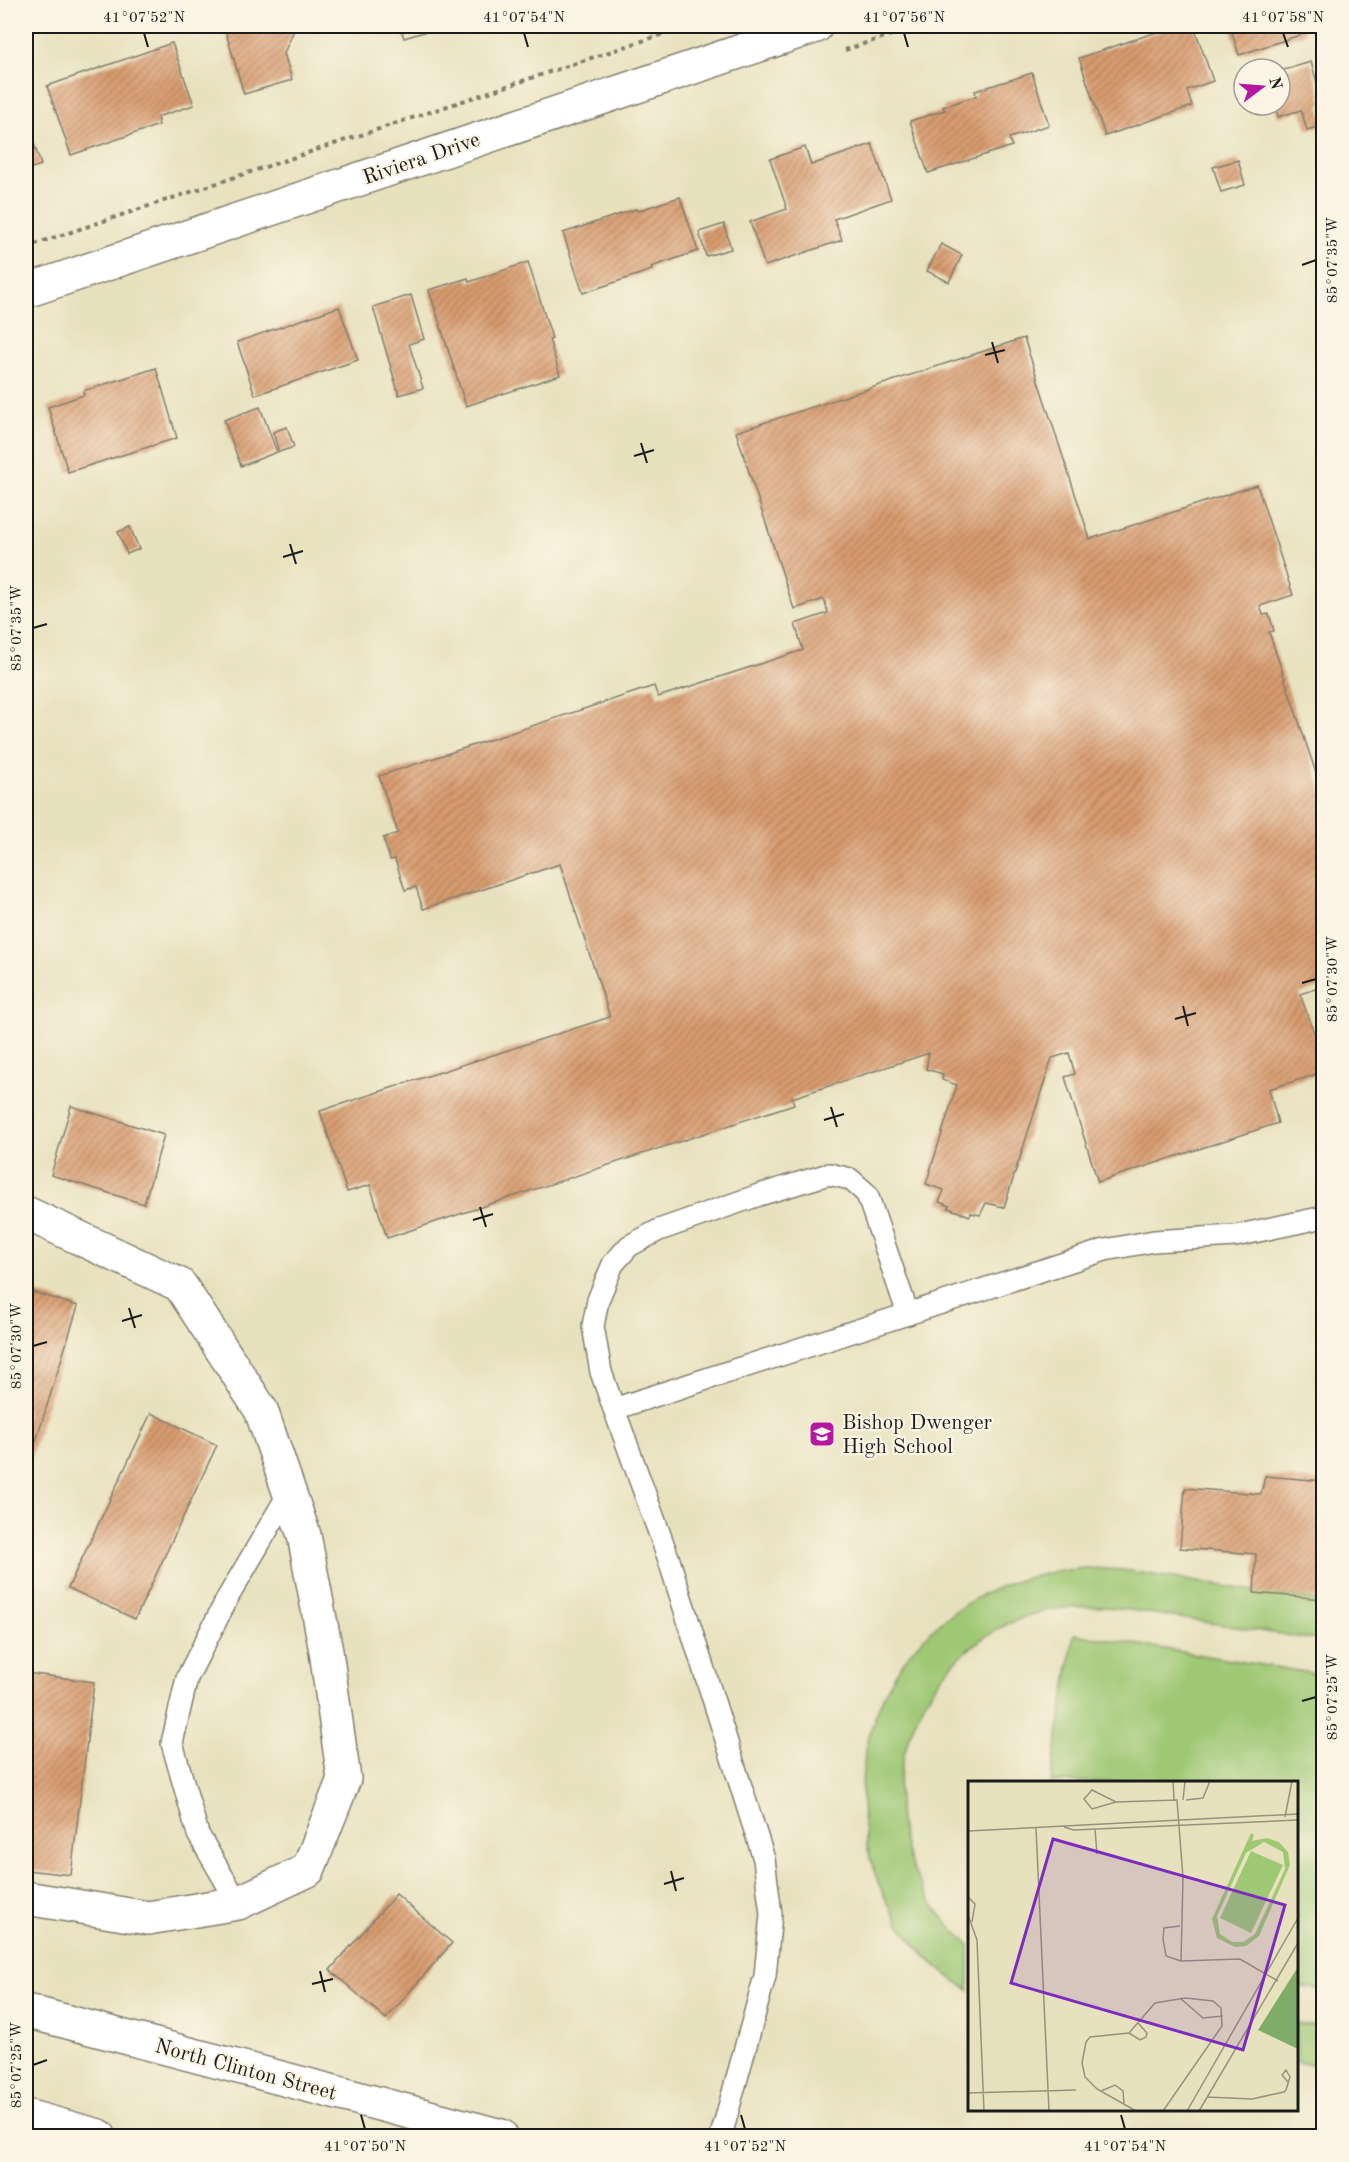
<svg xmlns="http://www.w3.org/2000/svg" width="1349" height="2162" viewBox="0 0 1349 2162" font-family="'Old Standard TT',serif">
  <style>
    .garden { fill: #9fc874; stroke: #5e7248; stroke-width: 1.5 }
    .building { fill: url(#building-hatch) }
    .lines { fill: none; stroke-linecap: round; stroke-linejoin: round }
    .lane-casing { stroke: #827e6d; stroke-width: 24 }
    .street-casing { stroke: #827e6d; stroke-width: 36 }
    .primary-casing { stroke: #827e6d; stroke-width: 36 }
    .path { stroke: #827e6d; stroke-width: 4; stroke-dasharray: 4.5 4.5; stroke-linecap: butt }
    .lane { stroke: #fff; stroke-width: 21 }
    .street { stroke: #fff; stroke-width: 33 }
    .primary { stroke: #fff; stroke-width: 33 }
    .ticks { fill: none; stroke: #1c1c1c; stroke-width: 2 }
    .labels { text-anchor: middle; stroke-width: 4.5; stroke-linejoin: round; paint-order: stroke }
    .street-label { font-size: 21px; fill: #1c1c1c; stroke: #fcf5e5 }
    .poi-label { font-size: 21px; fill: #1c1c1c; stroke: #fcf5e5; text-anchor: start }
    .inset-road { fill: none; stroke: #96927d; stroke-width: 1.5 }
    .view { fill: #7b2cbf; fill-opacity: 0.15; stroke: #7b2cbf; stroke-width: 3 }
    .inset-edge { fill: none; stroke: #1c1c1c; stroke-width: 3 }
    .neatline { fill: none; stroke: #1c1c1c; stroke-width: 2 }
    .ticks-label { font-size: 15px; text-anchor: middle; fill: #1c1c1c }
  </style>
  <defs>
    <pattern id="building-hatch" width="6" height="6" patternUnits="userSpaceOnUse" patternTransform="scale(1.5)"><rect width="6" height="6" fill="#d89b6f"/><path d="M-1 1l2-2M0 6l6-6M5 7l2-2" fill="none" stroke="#ae7e5a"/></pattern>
  </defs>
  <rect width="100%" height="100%" fill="#fcf5e5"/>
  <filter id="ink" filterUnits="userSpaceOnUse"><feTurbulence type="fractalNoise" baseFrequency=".0167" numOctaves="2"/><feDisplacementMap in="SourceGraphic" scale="12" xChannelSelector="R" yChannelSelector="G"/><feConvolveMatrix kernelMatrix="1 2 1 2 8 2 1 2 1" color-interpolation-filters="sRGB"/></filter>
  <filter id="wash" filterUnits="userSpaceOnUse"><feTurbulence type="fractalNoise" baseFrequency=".008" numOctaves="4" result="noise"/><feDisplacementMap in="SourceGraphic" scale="24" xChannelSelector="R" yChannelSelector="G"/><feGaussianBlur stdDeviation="1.35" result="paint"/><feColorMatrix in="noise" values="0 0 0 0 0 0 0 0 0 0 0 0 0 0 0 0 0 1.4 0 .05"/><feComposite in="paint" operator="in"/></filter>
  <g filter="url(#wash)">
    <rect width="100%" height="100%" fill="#e8e1be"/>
    <g class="garden">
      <path d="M1086,1568L1123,1570L1323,1602V1641L1117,1608C1083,1605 1051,1606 1019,1619C912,1662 863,1799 928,1897C939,1915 954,1930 969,1945V1990C834,1910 824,1703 954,1612C995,1583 1038,1572 1086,1568Z"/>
      <polygon points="1074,1634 1323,1675 1323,1990 1297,1986 1296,1782 1051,1782"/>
      <polygon points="1296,2023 1323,2027 1323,2066 1297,2062"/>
    </g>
    <g id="blocks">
      <g class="building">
        <polygon points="224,26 303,26 295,28 284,53 292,80 244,94"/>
        <polygon points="400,26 444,26 404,38"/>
        <polygon points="1175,26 1194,26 1213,81 1187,90 1192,106 1105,136 1079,58"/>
        <polygon points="1230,26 1304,26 1306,33 1239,55"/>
        <polygon points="172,43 194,105 157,117 159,125 71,155 47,86"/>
        <polygon points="1311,62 1323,103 1319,104 1324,125 1307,130 1301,110 1278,117 1275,105 1280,105 1280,71"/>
        <polygon points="1032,73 1049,125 1009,138 1012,146 928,173 910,121 945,110 943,107 976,96 975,91"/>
        <polygon points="26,120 41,165 26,170"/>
        <polygon points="872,144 891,199 834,219 842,240 765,266 750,222 787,209 770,159 805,147 811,165"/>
        <polygon points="1238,160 1245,185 1221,192 1213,167"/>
        <polygon points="680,197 698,251 651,267 652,270 583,293 563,233 636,209 637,211"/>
        <polygon points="724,224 731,249 706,256 699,232"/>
        <polygon points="941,244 962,255 949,282 927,271"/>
        <polygon points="528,262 552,338 549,339 560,375 466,406 429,290 468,278 469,282"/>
        <polygon points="411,295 424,339 409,344 423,388 399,395 373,307"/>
        <polygon points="339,307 358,360 255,395 237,342"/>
        <polygon points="1024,338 1090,539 1257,485 1293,595 1260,606 1263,615 1269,614 1274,631 1269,632 1324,797 1324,986 1300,994 1324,1061 1324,1072 1269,1089 1278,1123 1098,1182 1065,1077 1075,1074 1069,1053 1052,1058 1004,1207 986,1203 980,1215 971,1213 970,1216 948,1208 949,1206 939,1202 944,1190 926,1184 957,1085 942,1080 943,1074 926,1069 929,1053 792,1098 794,1104 387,1238 370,1185 347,1192 320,1111 610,1017 560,864 423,909 416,887 405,890 395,859 390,860 383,838 398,833 379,776 654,686 658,697 803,650 795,624 828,613 824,599 794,609 736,432"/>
        <polygon points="156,368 177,438 68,472 48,407 84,395 83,391"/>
        <polygon points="260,407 277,452 241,466 224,420"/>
        <polygon points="287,427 294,447 279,452 273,432"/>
        <polygon points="130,527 139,549 127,554 118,532"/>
        <polygon points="71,1106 164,1135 144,1204 51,1175"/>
        <polygon points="26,1290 78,1306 26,1473"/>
        <polygon points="151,1413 217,1445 135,1619 68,1588"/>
        <polygon points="1265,1476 1324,1481 1324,1599 1254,1593 1256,1554 1180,1548 1185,1488 1261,1494"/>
        <polygon points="26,1673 94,1682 71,1875 26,1870"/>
        <polygon points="396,1894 452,1943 386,2019 330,1970"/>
      </g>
    </g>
  </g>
  <g filter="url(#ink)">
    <use href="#blocks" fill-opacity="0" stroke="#827e6d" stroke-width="1.5"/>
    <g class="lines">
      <g class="lane-casing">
        <g id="lane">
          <polyline points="614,1409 601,1372 593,1326 598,1300 613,1264 629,1246 659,1230 759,1195 829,1174 850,1179 867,1194 908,1314"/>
          <polyline points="238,1903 198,1834 172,1743 187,1678 228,1597 289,1493"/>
          <polyline points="721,2136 765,1976 771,1914 764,1859 668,1557 614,1409 1105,1250 1154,1241 1235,1236 1324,1217"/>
        </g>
      </g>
      <g class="street-casing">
        <g id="street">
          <polyline points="26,291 816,26"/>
          <polyline points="26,1213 180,1285 261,1410 304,1535 326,1651 344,1779 308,1870 238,1903 148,1918 26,1898"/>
        </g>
      </g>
      <g class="primary-casing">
        <g id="primary">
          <polyline points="26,2011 501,2136"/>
          <polyline points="26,2116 99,2136"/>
        </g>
      </g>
      <g class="path">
        <polyline points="845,50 918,26"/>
        <polyline points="26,247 687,26"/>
      </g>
      <use href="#lane" class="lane"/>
      <use href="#street" class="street"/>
      <use href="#primary" class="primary"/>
    </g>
  </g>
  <path class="ticks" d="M144,33L148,47M524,33L528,47M904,33L908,47M1283,33L1288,47M1302,265L1316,260M992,342L998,363M985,355L1005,350M641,443L647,463M634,456L654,450M290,544L296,564M283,557L303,551M33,628L47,624M1302,983L1316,979M1183,1006L1188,1026M1175,1019L1196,1013M831,1107L837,1127M824,1120L844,1114M480,1207L486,1227M473,1220L493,1214M129,1308L135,1328M122,1321L142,1315M33,1346L47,1342M1302,1701L1316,1697M671,1871L676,1891M664,1884L684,1878M320,1971L325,1992M312,1984L333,1979M33,2065L47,2060M361,2115L365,2129M741,2115L745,2129M1121,2115L1125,2129"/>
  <defs>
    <g id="school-square" transform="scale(1.35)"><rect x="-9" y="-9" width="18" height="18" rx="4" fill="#b5179e" stroke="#fcf5e5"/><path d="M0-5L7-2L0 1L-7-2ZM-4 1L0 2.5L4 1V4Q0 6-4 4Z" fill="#fff"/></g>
  </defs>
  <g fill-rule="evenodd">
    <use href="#school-square" x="822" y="1434"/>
  </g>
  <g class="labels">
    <g class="street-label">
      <text transform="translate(421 158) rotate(-19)" y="7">Riviera Drive</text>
      <text transform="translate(246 2069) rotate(15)" y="7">North Clinton Street</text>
    </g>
    <g class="poi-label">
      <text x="842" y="1429">Bishop Dwenger<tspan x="842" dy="24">High School</tspan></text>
    </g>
  </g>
  <g transform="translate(968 1781)">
    <rect width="330" height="330" fill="#e8e1be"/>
    <path d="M330,186V268L290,249Z" fill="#7fac66"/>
    <path d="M283,52L286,54L284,60L299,57L311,61L320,71L322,84L291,155L278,165L267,166L249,157L244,138ZM296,61L315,71L317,88L287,153L275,161H264L252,153L249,135L278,72ZM283,70L315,84L283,152L252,137Z" fill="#9fc874" fill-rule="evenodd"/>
    <path class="inset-road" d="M205,0L206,19M215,19L217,0M218,19L235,17L242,0M148,21L124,28L116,18L124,9L148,21L209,19L215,97L213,180L272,178L310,200M317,36L324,0M96,46L106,49L330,39M68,47L81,330M127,48L129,73M0,50L330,33M0,116L7,123L4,141M0,134L9,159L16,330M212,145L196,147L195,158L198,175L213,180M212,217L235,237L255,235M161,252L172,259L178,256L179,252L170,242M133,310L147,304L155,310L156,323M0,312L108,309M239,316L284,318L316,311L318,309L322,296L318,289L314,294L320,301M168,330L129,308L117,296L114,282L118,261L122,256L161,252L187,222L217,217L245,220L253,227L254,245L195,330M219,330L330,137M231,330L330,162"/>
    <path class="view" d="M85,58L317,124L275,269L43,202Z"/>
    <rect width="330" height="330" class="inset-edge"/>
  </g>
  <rect width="1349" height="2162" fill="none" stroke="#fcf5e5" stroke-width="66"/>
  <g transform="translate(1262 87) rotate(74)"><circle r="28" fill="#fcf5e5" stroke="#a29e95" stroke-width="1.5"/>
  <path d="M0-4.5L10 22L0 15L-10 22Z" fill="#b5179e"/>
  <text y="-9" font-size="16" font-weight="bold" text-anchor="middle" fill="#1c1c1c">N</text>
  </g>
  <rect x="33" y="33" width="1283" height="2096" class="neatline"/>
  <g class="ticks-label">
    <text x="144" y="22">41°07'52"N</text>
    <text x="524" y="22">41°07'54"N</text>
    <text x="904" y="22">41°07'56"N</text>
    <text x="1283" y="22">41°07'58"N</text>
    <text transform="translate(1332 260) rotate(-90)" y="5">85°07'35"W</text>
    <text transform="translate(16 628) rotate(-90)" y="5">85°07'35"W</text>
    <text transform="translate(1332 979) rotate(-90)" y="5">85°07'30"W</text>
    <text transform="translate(16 1346) rotate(-90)" y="5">85°07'30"W</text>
    <text transform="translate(1332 1697) rotate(-90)" y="5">85°07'25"W</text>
    <text transform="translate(16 2065) rotate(-90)" y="5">85°07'25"W</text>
    <text x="365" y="2151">41°07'50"N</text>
    <text x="745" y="2151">41°07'52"N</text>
    <text x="1125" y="2151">41°07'54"N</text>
  </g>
</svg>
